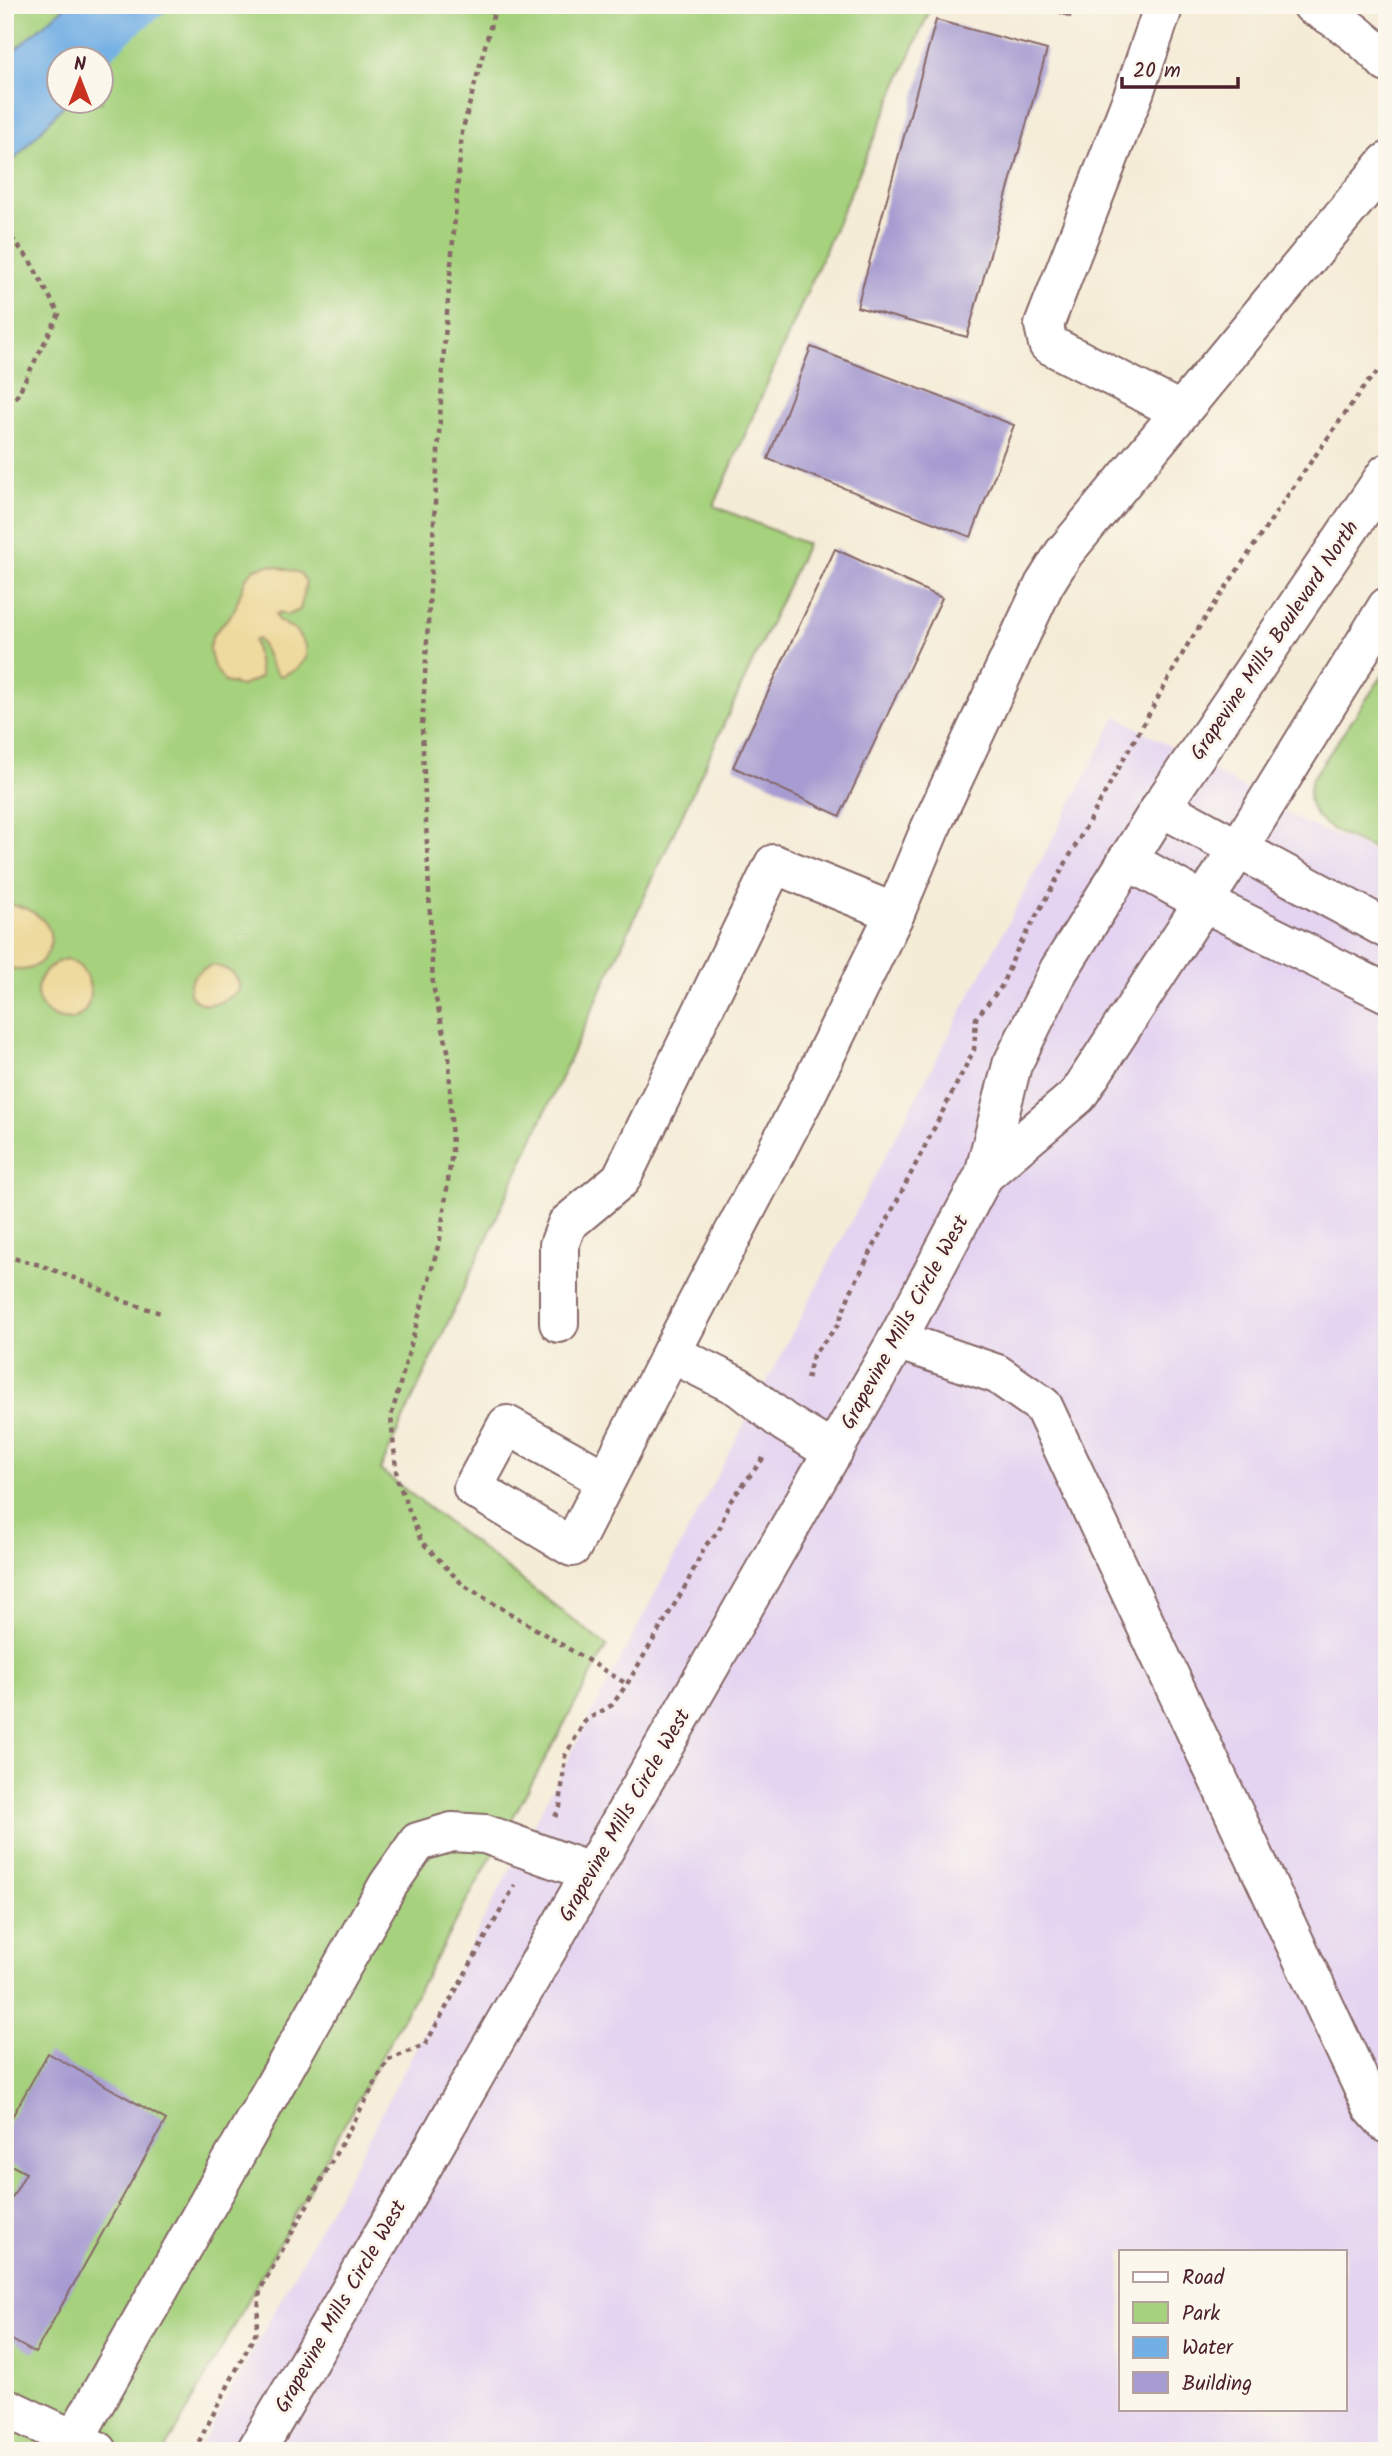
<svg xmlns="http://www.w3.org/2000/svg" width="1392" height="2456" viewBox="0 0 1392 2456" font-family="Kalam,sans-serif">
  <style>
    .built { fill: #e4d3f1; fill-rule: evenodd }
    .green { fill: #a6d17d; stroke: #787854; stroke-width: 2; fill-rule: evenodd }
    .sand { fill: #eeda9e; stroke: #9c7c64; stroke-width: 2 }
    .water { fill: #72afe4; stroke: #5e6788; stroke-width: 2 }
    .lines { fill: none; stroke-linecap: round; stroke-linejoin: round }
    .stream { stroke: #72afe4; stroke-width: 12 }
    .building { fill: #a79cd1 }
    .minor-casing { stroke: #866767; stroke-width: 42 }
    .path { stroke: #866767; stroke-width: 4.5; stroke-dasharray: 5 5; stroke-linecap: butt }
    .minor { stroke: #fff; stroke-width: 38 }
    .labels { text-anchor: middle; stroke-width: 6; stroke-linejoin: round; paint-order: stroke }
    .street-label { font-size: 21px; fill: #4a1f2b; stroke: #fbf7ec }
  </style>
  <rect width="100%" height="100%" fill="#fbf7ec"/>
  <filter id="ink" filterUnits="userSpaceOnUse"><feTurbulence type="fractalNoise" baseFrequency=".0143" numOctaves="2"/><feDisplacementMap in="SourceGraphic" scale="14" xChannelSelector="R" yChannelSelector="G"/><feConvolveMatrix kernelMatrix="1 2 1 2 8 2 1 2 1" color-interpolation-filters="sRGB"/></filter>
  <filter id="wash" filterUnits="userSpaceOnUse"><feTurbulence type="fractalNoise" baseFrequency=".00686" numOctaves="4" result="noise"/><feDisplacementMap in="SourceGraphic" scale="28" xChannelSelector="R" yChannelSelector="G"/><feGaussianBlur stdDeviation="1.57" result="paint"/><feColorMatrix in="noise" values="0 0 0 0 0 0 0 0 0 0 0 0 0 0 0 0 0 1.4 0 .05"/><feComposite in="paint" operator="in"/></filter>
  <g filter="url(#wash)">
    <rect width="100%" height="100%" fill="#f5ecd7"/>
    <path class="built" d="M1117,716L1302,822L1387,857V2451H198L366,2143ZM1121,2251H1345V2409H1121Z"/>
    <g class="green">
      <path d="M5,5H932L714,506L807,544L380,1470L607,1646L165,2451H5ZM60,60H102V102H60Z"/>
      <path d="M1387,669V854C1354,839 1295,826 1312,779Z"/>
    </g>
    <g class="sand">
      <path d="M270,565L300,573L306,582L300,610L288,615L280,612L276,614L278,620L295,630L306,646V658L297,669L281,676C267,667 269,651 258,639L254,640L261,677L242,686L225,682L214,667L209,649L213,635L234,611L246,578L254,569Z"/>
      <path d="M5,905C18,905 26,907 37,915C72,940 32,988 5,963Z"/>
      <path d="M66,959C103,970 95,1030 58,1018C51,1016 45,1012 41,1005C29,985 47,964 66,959Z"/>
      <path d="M212,965C226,968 241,974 239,990C198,1027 166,982 212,965Z"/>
    </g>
    <polygon class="water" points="67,5 155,5 102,63 102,60 60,60 60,102 67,102 5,170 5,58"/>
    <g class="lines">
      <polyline class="stream" points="100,60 130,32 164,5"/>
    </g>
    <g id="blocks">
      <g class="building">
        <polygon points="1041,5 1074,5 1070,17"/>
        <polygon points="936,20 1047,50 967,337 857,307"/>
        <polygon points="811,347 1014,425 971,537 768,459"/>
        <polygon points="835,549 942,598 840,816 733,767"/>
        <polygon points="48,2053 166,2120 35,2353 5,2336 5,2210 26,2173 5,2162 5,2129"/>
      </g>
    </g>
  </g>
  <g filter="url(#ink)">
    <use href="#blocks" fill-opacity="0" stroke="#866767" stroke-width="2"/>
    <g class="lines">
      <g class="minor-casing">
        <g id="minor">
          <polyline points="1164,5 1134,93 1044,325 1048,344 1180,411"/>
          <path d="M1312,5C1341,20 1365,39 1387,63"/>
          <polyline points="1161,807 1387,929"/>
          <polyline points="1127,860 1203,902 1387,993"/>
          <polyline points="895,913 930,829 1044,585 1064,553 1387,162"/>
          <polyline points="984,1175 1078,1095 1238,849 1387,607"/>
          <polyline points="559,1323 559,1245 567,1224 621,1179 774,864 895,913 808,1091 671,1353"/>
          <polyline points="897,1340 997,1374 1043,1406 1372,2107 1387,2124"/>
          <polyline points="606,1480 507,1425 473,1488 572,1547 671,1353 739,1387 784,1422 833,1452"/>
          <polyline points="5,2407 98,2451"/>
          <polyline points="74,2440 388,1885 418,1842 452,1832 485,1834 590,1872"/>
          <polyline points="256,2451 401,2204 897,1340 984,1175 1012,1065 1059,970 1161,807 1387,473"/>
        </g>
      </g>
      <g class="path">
        <polyline points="496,5 462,132 444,349 422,727 433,986 449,1055 452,1152 440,1239 391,1417 397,1479 421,1541 463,1585 627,1684"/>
        <polyline points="5,230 29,259 59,314 17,396 5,408"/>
        <polyline points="5,1256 40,1265 87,1283 126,1302 164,1314"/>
        <polyline points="807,1379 813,1355 838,1325 850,1293 974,1050 976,1018 1001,987 1016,952 1188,644 1298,480 1366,384 1387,363"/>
        <polyline points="555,1817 560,1807 565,1756 585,1721 612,1705 627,1684 686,1585 705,1546 719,1530 729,1503 765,1456"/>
        <polyline points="194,2451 256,2332 260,2290 388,2060 425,2045 515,1885"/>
      </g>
      <use href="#minor" class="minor"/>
    </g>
  </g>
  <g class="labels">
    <g class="street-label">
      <text transform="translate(1274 640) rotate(-56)" y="7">Grapevine Mills Boulevard North</text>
      <text transform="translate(904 1322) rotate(-61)" y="7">Grapevine Mills Circle West</text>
      <text transform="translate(624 1815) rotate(-60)" y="7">Grapevine Mills Circle West</text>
      <text transform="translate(340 2306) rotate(-60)" y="7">Grapevine Mills Circle West</text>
    </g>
  </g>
  <rect width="1392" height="2456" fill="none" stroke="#fbf7ec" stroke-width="28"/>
  <rect x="1119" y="2250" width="228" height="161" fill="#fbf7ec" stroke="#b4a19f" stroke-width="2"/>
  <rect x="1133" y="2272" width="35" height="10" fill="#ffffff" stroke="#b4a19f" stroke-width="2"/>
  <text x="1182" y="2284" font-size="21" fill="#4a1f2b">Road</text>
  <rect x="1133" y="2302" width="35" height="21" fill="#a6d17d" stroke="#b4a19f" stroke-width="2"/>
  <text x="1182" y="2320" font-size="21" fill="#4a1f2b">Park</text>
  <rect x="1133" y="2337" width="35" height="21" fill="#72afe4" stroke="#b4a19f" stroke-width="2"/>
  <text x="1182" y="2354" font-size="21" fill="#4a1f2b">Water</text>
  <rect x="1133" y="2372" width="35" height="21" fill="#a79cd1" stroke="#b4a19f" stroke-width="2"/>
  <text x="1182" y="2390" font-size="21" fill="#4a1f2b">Building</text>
  <g transform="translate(80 80)"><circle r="33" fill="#fbf7ec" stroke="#b4a19f" stroke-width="2"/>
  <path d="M0-5L12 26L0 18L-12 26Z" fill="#c8321e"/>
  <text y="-10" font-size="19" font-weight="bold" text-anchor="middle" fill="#4a1f2b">N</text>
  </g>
  <path d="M1122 77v10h116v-10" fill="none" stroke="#4a1f2b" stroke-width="3.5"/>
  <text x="1133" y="77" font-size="21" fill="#4a1f2b" stroke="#fbf7ec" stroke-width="5" paint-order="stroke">20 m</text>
</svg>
